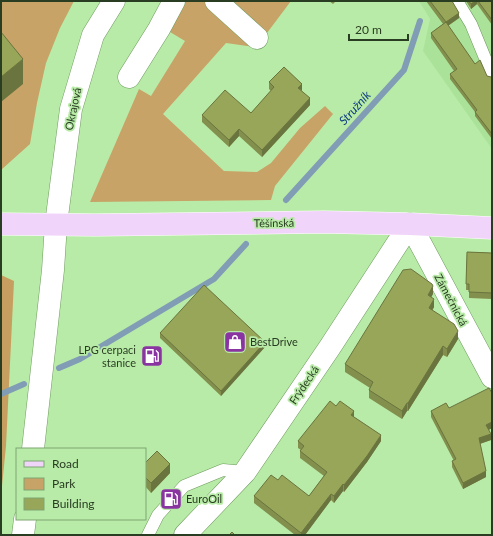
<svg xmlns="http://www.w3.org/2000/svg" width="493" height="536" viewBox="0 0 493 536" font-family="Lato,sans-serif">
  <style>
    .built { fill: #abe299 }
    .green { fill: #c8a367 }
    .forest { fill: #c69f60 }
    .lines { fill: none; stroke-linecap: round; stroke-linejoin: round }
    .stream { stroke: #809db5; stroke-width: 6 }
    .service-casing { stroke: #6c9b5c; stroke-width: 13 }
    .minor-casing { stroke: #6c9b5c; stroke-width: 23 }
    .tertiary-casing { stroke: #6c9b5c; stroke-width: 23 }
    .primary-casing { stroke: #fff; stroke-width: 23 }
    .service { stroke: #fff; stroke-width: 12 }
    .minor { stroke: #fff; stroke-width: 22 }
    .tertiary { stroke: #fff; stroke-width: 22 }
    .primary { stroke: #f1d4f9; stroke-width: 22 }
    .wall { fill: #828f4d }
    .shaded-wall { fill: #6a743e }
    .building { fill: #97a659; stroke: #6a743e }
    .labels { text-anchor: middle; stroke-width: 3.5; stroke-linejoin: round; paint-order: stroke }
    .street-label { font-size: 11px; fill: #293d22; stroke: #b9eba8 }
    .poi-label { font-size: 11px; fill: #293d22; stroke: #b9eba8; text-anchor: start }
    .water-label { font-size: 12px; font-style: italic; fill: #0e3e81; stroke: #b9eba8 }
  </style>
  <rect width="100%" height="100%" fill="#b9eba8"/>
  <polygon class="built" points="419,1 492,1 492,149 423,51 430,19"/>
  <g class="green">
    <polygon points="1,1 74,1 60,28 46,63 37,103 30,144 1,170"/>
    <polygon points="177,1 291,1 258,45 261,48 226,43 163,114 224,171 257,172 271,163 300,128 325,106 333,114 275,186 271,200 90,202 139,89 151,96 185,41 170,32"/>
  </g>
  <polygon class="forest" points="1,275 14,281 6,446 1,496"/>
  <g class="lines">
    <g class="stream">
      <polyline points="286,200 404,70 420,21"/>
      <polyline points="59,368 80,359 214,279 246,244"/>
      <polyline points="1,394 24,384"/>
    </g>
    <g class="service-casing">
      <g id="service">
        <polyline points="457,1 471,24 492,75"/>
        <polyline points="148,535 158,515 184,486 223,470 245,472"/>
      </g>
    </g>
    <g class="minor-casing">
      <g id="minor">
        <polyline points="216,1 257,38"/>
        <polyline points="129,77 159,29 174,1"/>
        <polyline points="56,224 71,109 93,35 114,1"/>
        <polyline points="185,535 245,472 330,347 410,224 492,377"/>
      </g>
    </g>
    <g class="tertiary-casing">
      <g id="tertiary">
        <polyline points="33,449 53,270 56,224"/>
        <polyline points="23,535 25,519"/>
      </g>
    </g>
    <g class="primary-casing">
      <polyline id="primary" points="1,224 95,225 324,222 410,224 492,228"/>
    </g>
    <use href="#service" class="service"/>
    <use href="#minor" class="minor"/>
    <use href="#tertiary" class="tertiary"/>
    <use href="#primary" class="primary"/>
  </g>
  <g class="wall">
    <polygon points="329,1 336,1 333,4"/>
    <polygon points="426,1 452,1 459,18 448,26 475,64 487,76 491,77 492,77 492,139 475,116 475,112 450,79 450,74 454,71 431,38 431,33 443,24"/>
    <polygon points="466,1 492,1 492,25 477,4 471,9"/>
    <polygon points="269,82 302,91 310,105 262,157 239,136 229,147 202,122 202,115 251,113 271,91 269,89"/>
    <polygon points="467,252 492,253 492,299 469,298 469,290 466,290"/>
    <polygon points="433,294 431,297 434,307 432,311 458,339 447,357 443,355 408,411 407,411 402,419 369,398 369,390 370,388 345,372 345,364"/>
    <polygon points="160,333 265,347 221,396 160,338"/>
    <polygon points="492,393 492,428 489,430 491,440 480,444 486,477 463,489 452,467 452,461 454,461 431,417 431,411 449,408"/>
    <polygon points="336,406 354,417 381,441 367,462 344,492 343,491 334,503 331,500 305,535 295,535 254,503 254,496 278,480 309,496 324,476 300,458 300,451 301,450 298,448 298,441"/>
    <polygon points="145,463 170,473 151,493 145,486"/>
  </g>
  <g class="shaded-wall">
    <polygon points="475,1 477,1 477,4 471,9 471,4"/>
    <polygon points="459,13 459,18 446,27 446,22"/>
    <polygon points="23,59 23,84 1,102 1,77"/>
    <polygon points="302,84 302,91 298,88"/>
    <polygon points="310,98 310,105 262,157 262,150"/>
    <polygon points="239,129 239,136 229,147 229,140"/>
    <polygon points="433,286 433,294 428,303 428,295"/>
    <polygon points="434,299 434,307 429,316 429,308"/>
    <polygon points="458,331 458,339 447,357 447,349"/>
    <polygon points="265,342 265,347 221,396 221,391"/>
    <polygon points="443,346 443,355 408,411 408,403"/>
    <polygon points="407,403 407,411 402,419 402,411"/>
    <polygon points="354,411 354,418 351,415"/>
    <polygon points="492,422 492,428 486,431 486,425"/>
    <polygon points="491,434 491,440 479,444 479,438"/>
    <polygon points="381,435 381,441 367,462 344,492 344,485"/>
    <polygon points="170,464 170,473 151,493 151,483"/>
    <polygon points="486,471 486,477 463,489 463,483"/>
    <polygon points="343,484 343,491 334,503 334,496"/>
    <polygon points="331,494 331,500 305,535 301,535 301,533"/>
  </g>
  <g class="building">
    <polygon points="430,1 452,1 459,13 446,22 475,64 480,60 487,76 491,77 492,77 492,134 475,112 477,110 450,74 457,69 431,33 446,22"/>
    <polygon points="469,1 475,1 471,4"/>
    <polygon points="478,1 492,1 492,20"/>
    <polygon points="1,32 23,59 1,77"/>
    <polygon points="284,67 302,84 298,88 310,98 262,150 239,129 229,140 202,115 225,90 251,113 274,87 269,82"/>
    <polygon points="467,252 492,253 492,293 469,292 469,284 466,284"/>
    <polygon points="411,269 432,284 433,286 428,295 434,299 429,308 454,324 458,331 447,349 443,346 408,403 407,403 402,411 369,390 373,382 345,364 403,270"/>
    <polygon points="204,285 265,342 221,391 160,333"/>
    <polygon points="489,388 492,393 492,422 486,425 491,434 479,438 486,471 463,483 452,461 456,459 431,411 446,403 449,408"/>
    <polygon points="330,401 336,406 340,401 354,411 351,415 381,435 367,456 344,485 343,484 334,496 331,494 301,533 254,496 271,475 278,480 282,475 309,496 327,472 300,451 304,446 298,441"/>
    <polygon points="157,451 170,464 151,483 145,477 145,463"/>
    <polygon points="232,532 235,535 229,535"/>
  </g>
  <defs>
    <g id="shop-square" transform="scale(1.15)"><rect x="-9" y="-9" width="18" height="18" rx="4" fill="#8a34a2" stroke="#b9eba8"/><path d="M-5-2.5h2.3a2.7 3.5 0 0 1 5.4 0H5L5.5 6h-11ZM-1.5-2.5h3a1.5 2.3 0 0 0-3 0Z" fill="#fff"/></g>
    <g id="fuel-square" transform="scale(1.15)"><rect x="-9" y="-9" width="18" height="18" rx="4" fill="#8a34a2" stroke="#b9eba8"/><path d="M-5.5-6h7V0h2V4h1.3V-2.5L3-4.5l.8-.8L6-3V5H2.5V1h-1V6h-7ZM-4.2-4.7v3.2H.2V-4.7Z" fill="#fff"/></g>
  </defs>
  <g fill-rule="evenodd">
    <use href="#shop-square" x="235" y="342"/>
    <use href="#fuel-square" x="152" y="356"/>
    <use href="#fuel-square" x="171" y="499"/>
  </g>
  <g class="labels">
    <g class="street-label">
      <text transform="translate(73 109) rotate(-78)" y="4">Okrajová</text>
      <text transform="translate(274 223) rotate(-1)" y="4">Těšínská</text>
      <text transform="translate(451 300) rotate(62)" y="4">Zámečnická</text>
      <text transform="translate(304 385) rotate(-56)" y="4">Frýdecká</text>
    </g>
    <g class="poi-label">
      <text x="250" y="346">BestDrive</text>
      <text x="136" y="354" text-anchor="end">LPG cerpaci<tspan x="136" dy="13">stanice</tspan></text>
      <text x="186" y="503">EuroOil</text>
    </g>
    <g class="water-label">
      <text transform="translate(355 108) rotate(-48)" y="4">Stružník</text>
    </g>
  </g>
  <rect width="493" height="536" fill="none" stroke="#293d22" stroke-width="4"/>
  <rect x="16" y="448" width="130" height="72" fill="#b9eba8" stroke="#7fa572"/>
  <rect x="24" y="461" width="20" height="6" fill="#f1d4f9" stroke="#7fa572"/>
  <text x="52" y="468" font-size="12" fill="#293d22">Road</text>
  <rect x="24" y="478" width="20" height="12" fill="#c8a367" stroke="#7fa572"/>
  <text x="52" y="488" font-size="12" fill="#293d22">Park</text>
  <rect x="24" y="498" width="20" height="12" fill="#97a659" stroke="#7fa572"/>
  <text x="52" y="508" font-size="12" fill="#293d22">Building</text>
  <path d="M349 34v6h59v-6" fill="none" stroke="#293d22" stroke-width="2"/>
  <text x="355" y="34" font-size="12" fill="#293d22" stroke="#b9eba8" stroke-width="3" paint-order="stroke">20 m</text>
</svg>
